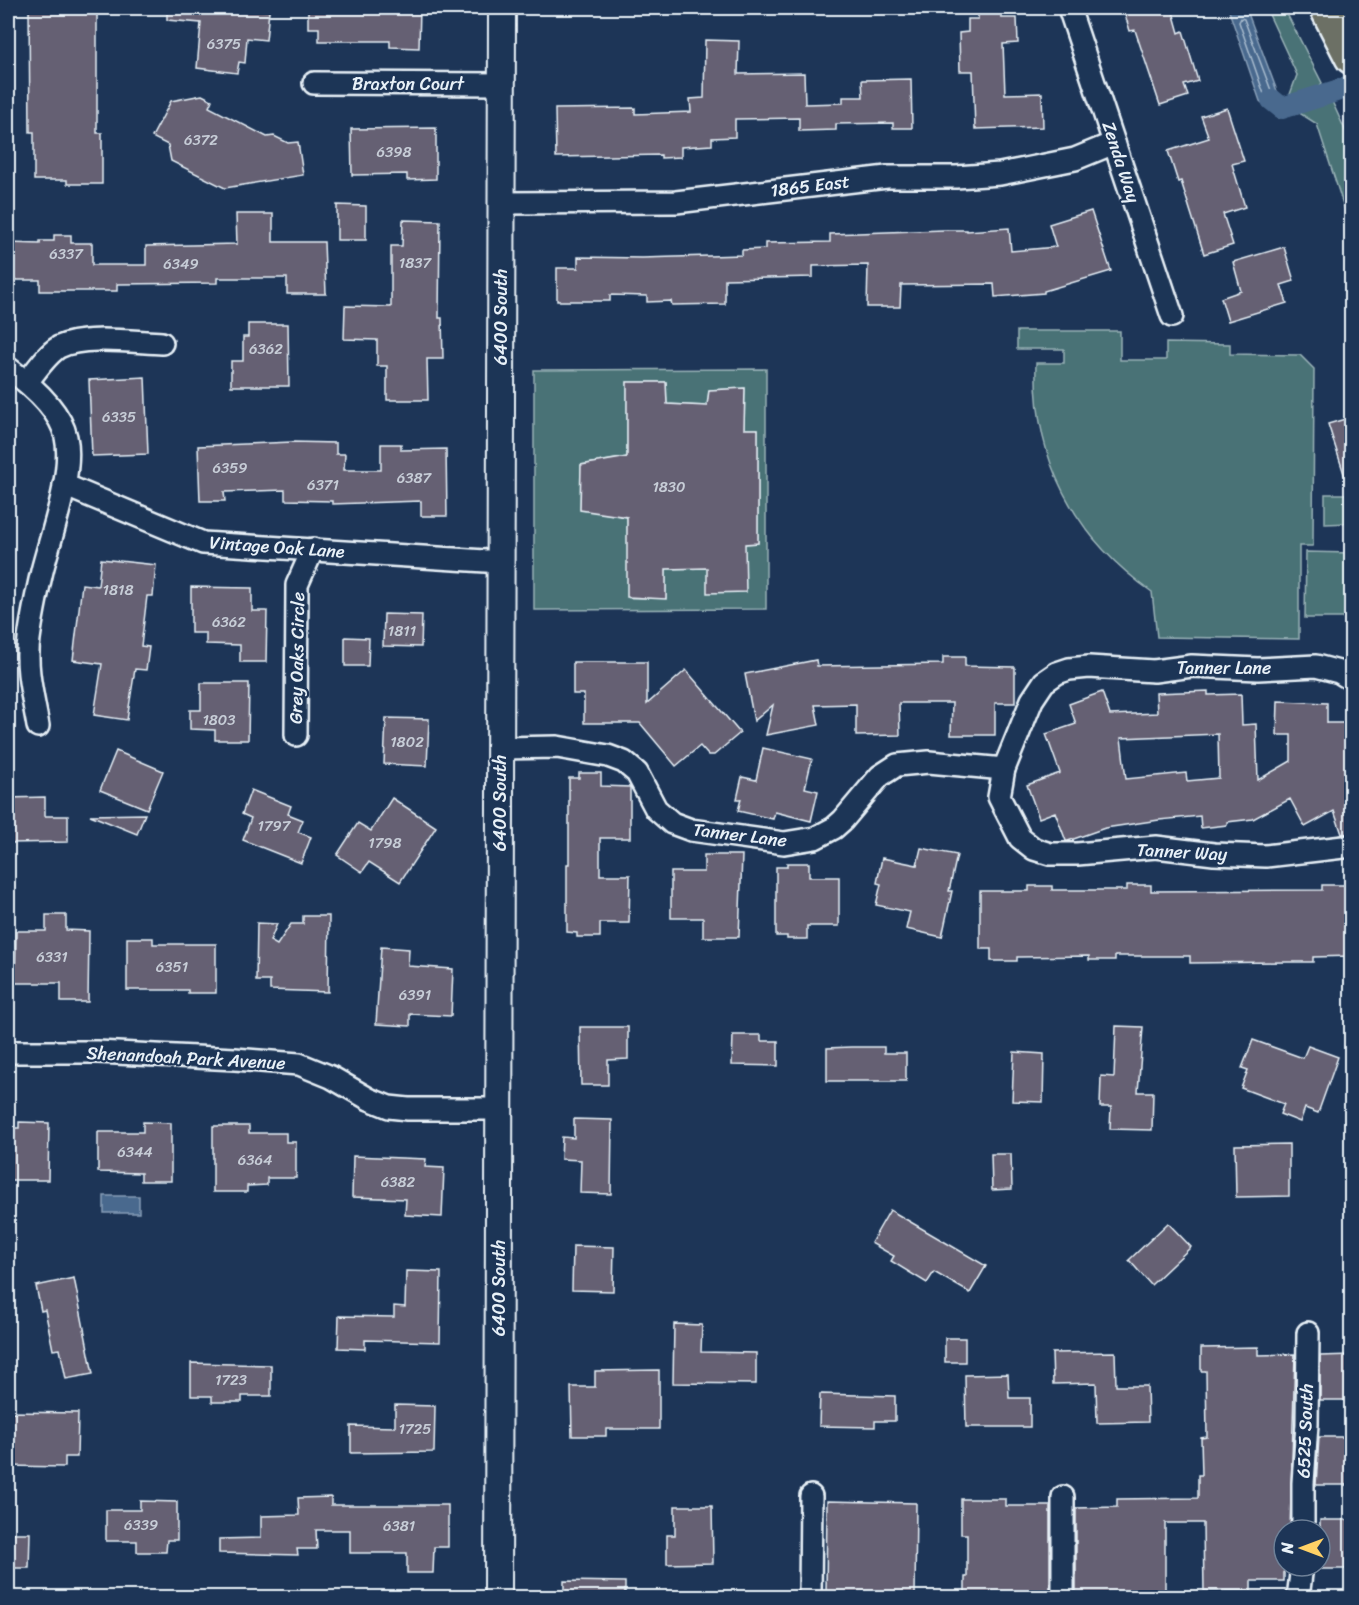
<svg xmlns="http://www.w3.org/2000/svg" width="1359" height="1605" viewBox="0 0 1359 1605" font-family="Sriracha,sans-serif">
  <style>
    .green { fill: #4a7276; stroke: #99b2b7; stroke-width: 1.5; fill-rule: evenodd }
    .water { fill: #48698e; stroke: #889fb8; stroke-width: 1.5 }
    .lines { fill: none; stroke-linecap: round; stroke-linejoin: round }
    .shore { stroke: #a8bbce; stroke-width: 1.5 }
    .canal { stroke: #48698e; stroke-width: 22 }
    .building { fill: #656073; stroke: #e8f1f8; stroke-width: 1.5; fill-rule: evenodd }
    .minor-casing { stroke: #e8f1f8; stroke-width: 26 }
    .tertiary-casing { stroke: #e8f1f8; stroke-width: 30 }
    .motorway-casing { stroke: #e8f1f8; stroke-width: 38 }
    .minor { stroke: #1d3557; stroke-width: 21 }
    .tertiary { stroke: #1d3557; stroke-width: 26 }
    .motorway { stroke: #6c7065; stroke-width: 33 }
    .labels { text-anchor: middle; stroke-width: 4.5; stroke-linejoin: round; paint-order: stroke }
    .number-label { font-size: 15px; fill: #c7cdd7 }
    .street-label { font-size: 18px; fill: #e8f1f8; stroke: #1d3557 }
  </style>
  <rect width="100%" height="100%" fill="#1d3557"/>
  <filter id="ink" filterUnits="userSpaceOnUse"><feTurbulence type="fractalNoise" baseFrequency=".0167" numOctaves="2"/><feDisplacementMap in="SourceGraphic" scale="12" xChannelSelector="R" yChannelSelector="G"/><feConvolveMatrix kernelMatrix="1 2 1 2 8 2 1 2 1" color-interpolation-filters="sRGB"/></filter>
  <g filter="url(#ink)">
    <g class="green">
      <polygon points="1266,8 1284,8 1322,83 1318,88 1289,97 1297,75"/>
      <polygon points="1330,97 1351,143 1351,229 1317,124 1293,109"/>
      <path d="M1017,331H1120V360H1166V343L1230,344V354L1300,355L1314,369L1313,546H1299V639L1157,637L1152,592C1074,537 1033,459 1036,363H1064V349H1017Z"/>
      <path d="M766,369V609L534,610V370ZM627,382H666L667,404L707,406L709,390L745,388L744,429H758V543L745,544L707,568L666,569V598H629L627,517L580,509L581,465L627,457Z"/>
      <polygon points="1325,494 1351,494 1351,523 1325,524"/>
      <polygon points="1306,552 1351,553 1351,618 1305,618"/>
    </g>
    <g class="water">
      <polygon points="1228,8 1246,8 1277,91 1285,100 1298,95 1301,113 1279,118 1260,101"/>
      <rect x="104" y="1196" width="35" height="17"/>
    </g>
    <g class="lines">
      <polygon class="shore" points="1241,18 1244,19 1272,93 1278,101 1276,105 1265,97 1239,22"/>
      <polyline class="canal" points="1272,100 1282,108 1352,86"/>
    </g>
    <g class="building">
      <polygon points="29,8 97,8 97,133 102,133 102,184 67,184 67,180 34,180 34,132 30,132"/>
      <polygon points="167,8 241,8 269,11 266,40 247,38 245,63 239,62 237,73 197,68 201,23 167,20"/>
      <polygon points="308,8 420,8 419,48 390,47 390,41 319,41 319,28 308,28"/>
      <polygon points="978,8 1001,8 1001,18 1017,18 1018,43 1003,44 1005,94 1042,93 1043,127 975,129 973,71 960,71 959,33 968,32 968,19 978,19"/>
      <polygon points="1123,8 1172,8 1179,33 1183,31 1198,81 1184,85 1188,96 1160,105 1135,30 1130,31"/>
      <polygon points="705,40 739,41 738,74 804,73 805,104 843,103 843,97 863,97 862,80 911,79 912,128 893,128 893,123 836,124 836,130 799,131 799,118 735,119 735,137 712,138 712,145 681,147 681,157 661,158 661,155 556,157 555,109 635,108 635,114 691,112 690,99 704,98"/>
      <polygon points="202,95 212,100 209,107 267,137 274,136 288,143 298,142 303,175 225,188 171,161 168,145 152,137 171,101"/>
      <polygon points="1227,108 1244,161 1232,164 1245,207 1223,214 1233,245 1204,254 1181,181 1178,182 1168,151 1209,138 1201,116"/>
      <polygon points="436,128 436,179 407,180 407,174 352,175 351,129"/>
      <polygon points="337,205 366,206 366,240 337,240"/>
      <polygon points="1091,211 1111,271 1044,291 1044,293 995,297 994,284 901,285 900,307 867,307 868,265 813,266 813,277 725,279 725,304 672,305 671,301 647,302 647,296 610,295 610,301 557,301 557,268 578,268 578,257 642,258 742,255 742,250 765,249 765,243 830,242 830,234 944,230 967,230 967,231 1009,228 1011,251 1056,247 1049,224"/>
      <polygon points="236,214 273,214 273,242 324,242 326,294 287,294 287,278 217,278 217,283 117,284 117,291 40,291 40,280 8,280 8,243 40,244 40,241 54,241 54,235 71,235 71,243 92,243 92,265 146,265 146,246 237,244"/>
      <polygon points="403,220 440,221 439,318 442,318 443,359 427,359 428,400 387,400 387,366 377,366 377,340 344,339 345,306 391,307 391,246 402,246"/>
      <polygon points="1284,247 1294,281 1281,285 1287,303 1228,321 1221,298 1241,291 1233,262"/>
      <polygon points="248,324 288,324 289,386 231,386 231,361 243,361 243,337 248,337"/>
      <polygon points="145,377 148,454 92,456 89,380"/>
      <polygon points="627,382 666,382 667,404 707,406 709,390 745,388 744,429 758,429 758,543 745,544 746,592 707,593 707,568 666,569 666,599 627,597 627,517 580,510 581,465 627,457"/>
      <polygon points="1352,417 1352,485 1348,486 1328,424"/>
      <polygon points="292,442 336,443 336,454 345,454 344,470 381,470 381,444 401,444 401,450 446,449 447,516 421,516 421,501 332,504 332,501 285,500 285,490 224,492 225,501 200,501 198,446"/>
      <polygon points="101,559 156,565 153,596 147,596 141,646 149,647 146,670 135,669 127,720 94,715 102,664 73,660 82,584 98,586"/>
      <polygon points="191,587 252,588 252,611 267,611 266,662 240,662 240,645 206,644 206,633 191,633"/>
      <polygon points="384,614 422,615 421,647 383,646"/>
      <polygon points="345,637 369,638 368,666 345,666"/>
      <polygon points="943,657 965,657 965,666 1015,667 1015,703 995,703 995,735 951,735 952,703 899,703 900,735 856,736 856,704 815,705 819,725 766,735 773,705 754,721 745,674 816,660 817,666 943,664"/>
      <polygon points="573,662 647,662 647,704 686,670 740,733 714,755 708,755 700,746 676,766 640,723 584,723 584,694 573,694"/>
      <polygon points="201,683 249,683 248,740 215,740 215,730 190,729 190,710 201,710"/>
      <path d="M1208,691V695L1241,694L1242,725L1256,724L1258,780L1291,761V735H1277L1278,701L1327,703V723H1352V833L1342,834L1334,811L1305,827L1290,799L1253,819L1227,822V825L1201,828L1200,816L1159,820L1105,828L1068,841H1066L1055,812L1039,818L1027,785L1060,773L1046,734L1076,724L1069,704L1102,692L1110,715L1157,713L1156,693ZM1218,734L1219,778L1187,781L1186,773L1126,779L1121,738Z"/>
      <polygon points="386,718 429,719 427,766 384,764"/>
      <polygon points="763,748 812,759 805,788 818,791 811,821 775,812 773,819 738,811 741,799 737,799 742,777 756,780"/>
      <polygon points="116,751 163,771 147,809 100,790"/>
      <polygon points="579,773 601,773 601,786 630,787 630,838 600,838 600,875 630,875 629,923 600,923 600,937 577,937 577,933 567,932 567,864 569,864 569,778 579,778"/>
      <polygon points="251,790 291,806 288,814 303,820 298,832 311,837 301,863 243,840 251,818 242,814"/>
      <polygon points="45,797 45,816 68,816 68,842 8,843 8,798"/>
      <polygon points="392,798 436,827 400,882 369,862 362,872 337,855 358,823 371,831"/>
      <polygon points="145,814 137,834 90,815"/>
      <polygon points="921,848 957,855 949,891 952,891 942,937 906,929 910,912 876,905 881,884 877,883 882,858 917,865"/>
      <polygon points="704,855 742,855 739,937 703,937 703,918 671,918 671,872 704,872"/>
      <polygon points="787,863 809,863 809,877 839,877 839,926 807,926 807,939 787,939 787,936 776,936 776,867 787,867"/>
      <polygon points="1127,885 1151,885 1151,891 1322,890 1322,885 1346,885 1346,894 1352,894 1352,956 1313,957 1313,962 1288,962 1190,963 1190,956 1115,956 1115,960 1089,960 1089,956 1017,957 1017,961 991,961 991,949 980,949 980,891 1029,891 1029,886 1052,886 1052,890 1127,890"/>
      <polygon points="46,915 66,915 66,930 89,931 88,1002 61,1002 61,983 15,983 16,931 46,931"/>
      <polygon points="303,916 329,916 328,992 270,990 270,981 256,981 257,923 277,924 270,941 277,945 291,924 303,924"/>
      <polygon points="127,938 153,938 153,944 216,944 216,993 188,993 188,990 127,990"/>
      <polygon points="381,947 409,949 408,966 453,969 451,1016 410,1014 410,1026 376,1024"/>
      <polygon points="1116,1026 1143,1027 1138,1092 1153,1092 1152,1130 1110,1129 1111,1107 1100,1107 1101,1076 1114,1077"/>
      <polygon points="580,1027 628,1027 628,1059 608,1060 608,1085 581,1085"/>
      <polygon points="733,1035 761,1035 761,1041 778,1041 778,1066 732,1065"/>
      <polygon points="1253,1040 1303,1058 1308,1046 1338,1057 1318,1113 1305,1108 1300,1122 1280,1114 1284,1104 1241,1088 1248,1070 1242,1068"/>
      <polygon points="851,1047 884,1047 884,1053 906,1053 906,1081 827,1081 827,1048"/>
      <polygon points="1014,1052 1044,1054 1043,1102 1012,1101"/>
      <polygon points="574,1119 612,1120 611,1194 580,1193 581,1160 561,1159 562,1137 574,1138"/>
      <polygon points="19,1122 49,1123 48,1180 8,1180 8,1128 19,1128"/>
      <polygon points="143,1122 171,1123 171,1181 141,1181 141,1173 98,1172 98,1132 143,1132"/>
      <polygon points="213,1126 249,1126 249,1133 286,1133 286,1142 296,1142 296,1178 267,1178 267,1185 247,1186 247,1192 213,1192"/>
      <polygon points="1289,1144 1289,1196 1236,1197 1235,1145"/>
      <polygon points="991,1154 1011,1154 1012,1189 992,1190"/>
      <polygon points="353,1156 426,1159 425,1167 444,1168 442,1217 405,1215 406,1199 352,1197"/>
      <polygon points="890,1210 986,1266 970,1293 934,1272 927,1283 891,1261 894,1256 871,1243"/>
      <polygon points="1168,1223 1191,1247 1151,1285 1129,1260"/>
      <polygon points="573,1246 614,1247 613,1291 572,1290"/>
      <polygon points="406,1271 441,1272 440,1342 365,1340 365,1349 338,1348 339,1316 394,1317 394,1306 405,1307"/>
      <polygon points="74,1278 93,1374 66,1379 60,1349 53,1350 45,1310 41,1311 36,1286"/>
      <polygon points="674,1324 702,1325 701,1352 756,1353 756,1384 673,1383"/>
      <rect x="945" y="1338" width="20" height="24"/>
      <polygon points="1258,1347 1258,1355 1295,1354 1290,1530 1284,1530 1284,1581 1251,1581 1251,1591 1204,1591 1203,1523 1165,1523 1165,1598 1076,1598 1076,1508 1117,1507 1117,1499 1198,1498 1198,1475 1202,1475 1201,1438 1207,1437 1206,1371 1201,1371 1201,1348"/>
      <polygon points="1115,1352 1116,1386 1147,1386 1148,1422 1097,1423 1096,1383 1053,1384 1052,1353"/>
      <polygon points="1352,1355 1352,1400 1320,1400 1320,1356"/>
      <polygon points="191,1363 271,1365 271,1396 242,1396 242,1402 212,1402 212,1396 191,1396"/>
      <polygon points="659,1370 659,1429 606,1429 606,1436 572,1436 571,1387 595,1387 595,1371"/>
      <polygon points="1008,1374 1009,1398 1030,1398 1030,1427 966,1427 965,1375"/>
      <polygon points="820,1394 895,1396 895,1421 875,1421 875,1427 819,1426"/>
      <polygon points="395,1405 435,1406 434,1452 351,1453 351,1426 395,1427"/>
      <polygon points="8,1412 78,1413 77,1457 65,1457 65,1467 8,1466"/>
      <polygon points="1319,1437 1351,1437 1352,1485 1316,1485"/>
      <polygon points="331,1497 331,1505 448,1505 448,1547 434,1547 433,1573 407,1573 407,1553 350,1553 350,1530 316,1530 317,1549 297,1549 298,1555 219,1553 219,1539 261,1538 261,1516 299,1515 298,1498"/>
      <polygon points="961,1499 1006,1499 1006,1506 1050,1506 1050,1598 965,1598 965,1577 967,1577 967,1534 961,1534"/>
      <polygon points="140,1501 177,1502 177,1540 167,1540 166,1552 137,1552 137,1541 106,1541 106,1510 140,1510"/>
      <polygon points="827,1501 916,1503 915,1598 826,1598"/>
      <polygon points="675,1506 712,1506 713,1563 667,1564 667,1535 675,1535"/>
      <polygon points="1320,1520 1352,1520 1352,1560 1346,1560 1346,1569 1320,1569"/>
      <polygon points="8,1533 30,1533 29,1568 8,1568"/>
      <polygon points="564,1581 625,1582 625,1598 564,1598"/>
    </g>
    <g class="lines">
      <g class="minor-casing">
        <g id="minor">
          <polyline points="1069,8 1172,316"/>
          <polyline points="314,83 502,84"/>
          <polyline points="501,203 676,202 887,177 956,177 1000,174 1075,159 1114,143"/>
          <path d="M8,368C30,384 60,409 66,437C74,472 51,535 42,571C37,593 32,617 29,639C25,668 33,697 38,726"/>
          <path d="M27,382C36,371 47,354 59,347C84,335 134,342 162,343"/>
          <polyline points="64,485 203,543 501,562"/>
          <polyline points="1352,680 1339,672 1316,666 1258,669 1192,666 1154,671 1089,667 1069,669 1057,673 1044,682 1032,700 1004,769 999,797 1020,838 1034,849 1050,854 1077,854 1156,847 1214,854 1266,856 1352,846"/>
          <polyline points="296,735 297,585 313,549"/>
          <polyline points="500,748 557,747 608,756 624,762 637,773 656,809 672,823 691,830 784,843 815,838 834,828 843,820 880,776 897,765 929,762 1004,769"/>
          <polyline points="8,1052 97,1052 235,1059 299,1064 331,1077 369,1099 389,1107 408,1109 499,1109"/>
          <polyline points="1063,1497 1063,1598"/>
          <polyline points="1303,1530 1303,1483 1307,1424 1308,1333"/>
          <polyline points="810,1598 811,1496"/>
          <polyline points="1298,1598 1302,1566"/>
        </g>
      </g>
      <g class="tertiary-casing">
        <polyline id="tertiary" points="498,1598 502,8"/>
      </g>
      <g class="motorway-casing">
        <polyline id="motorway" points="1327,8 1352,57"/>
      </g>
      <use href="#minor" class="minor"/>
      <use href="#tertiary" class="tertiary"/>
      <use href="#motorway" class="motorway"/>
    </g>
  </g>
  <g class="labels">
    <g class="number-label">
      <text x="224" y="49">6375</text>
      <text x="201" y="145">6372</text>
      <text x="394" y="157">6398</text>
      <text x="66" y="259">6337</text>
      <text x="415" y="268">1837</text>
      <text x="181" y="269">6349</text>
      <text x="266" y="354">6362</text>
      <text x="119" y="422">6335</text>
      <text x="230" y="473">6359</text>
      <text x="414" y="483">6387</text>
      <text x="323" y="490">6371</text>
      <text x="669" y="492">1830</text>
      <text x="118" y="595">1818</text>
      <text x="229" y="627">6362</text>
      <text x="402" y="636">1811</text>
      <text x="219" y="725">1803</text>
      <text x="407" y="747">1802</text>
      <text x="274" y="831">1797</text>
      <text x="385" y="848">1798</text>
      <text x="52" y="962">6331</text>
      <text x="172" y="972">6351</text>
      <text x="415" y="1000">6391</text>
      <text x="135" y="1157">6344</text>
      <text x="255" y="1165">6364</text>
      <text x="398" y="1187">6382</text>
      <text x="231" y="1385">1723</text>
      <text x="415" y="1434">1725</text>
      <text x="141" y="1530">6339</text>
      <text x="399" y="1531">6381</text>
    </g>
    <g class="street-label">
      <text x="408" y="90">Braxton Court</text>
      <text transform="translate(1121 162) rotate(72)" y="6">Zenda Way</text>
      <text transform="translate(810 186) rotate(-7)" y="6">1865 East</text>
      <text transform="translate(501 317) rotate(-90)" y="6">6400 South</text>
      <text transform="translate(277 547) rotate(4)" y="6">Vintage Oak Lane</text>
      <text transform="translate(297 658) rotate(-89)" y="6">Grey Oaks Circle</text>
      <text x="1224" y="674">Tanner Lane</text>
      <text transform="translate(500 803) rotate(-90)" y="6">6400 South</text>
      <text transform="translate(740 835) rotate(7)" y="6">Tanner Lane</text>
      <text transform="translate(1182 852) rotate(3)" y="6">Tanner Way</text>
      <text transform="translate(186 1058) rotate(3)" y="6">Shenandoah Park Avenue</text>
      <text transform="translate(499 1288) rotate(-90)" y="6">6400 South</text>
      <text transform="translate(1305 1431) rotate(-88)" y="6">6525 South</text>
    </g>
  </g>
  <rect width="1359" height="1605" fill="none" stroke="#1d3557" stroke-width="30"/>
  <rect x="15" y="15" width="1329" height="1575" fill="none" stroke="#e8f1f8" stroke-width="2" filter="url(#ink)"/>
  <g transform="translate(1302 1548) rotate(270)"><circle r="28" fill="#1d3557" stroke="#6e8097" stroke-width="1.5"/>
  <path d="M0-4.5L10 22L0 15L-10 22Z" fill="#ffd166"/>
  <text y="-9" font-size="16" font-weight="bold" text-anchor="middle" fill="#e8f1f8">N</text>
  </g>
</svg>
